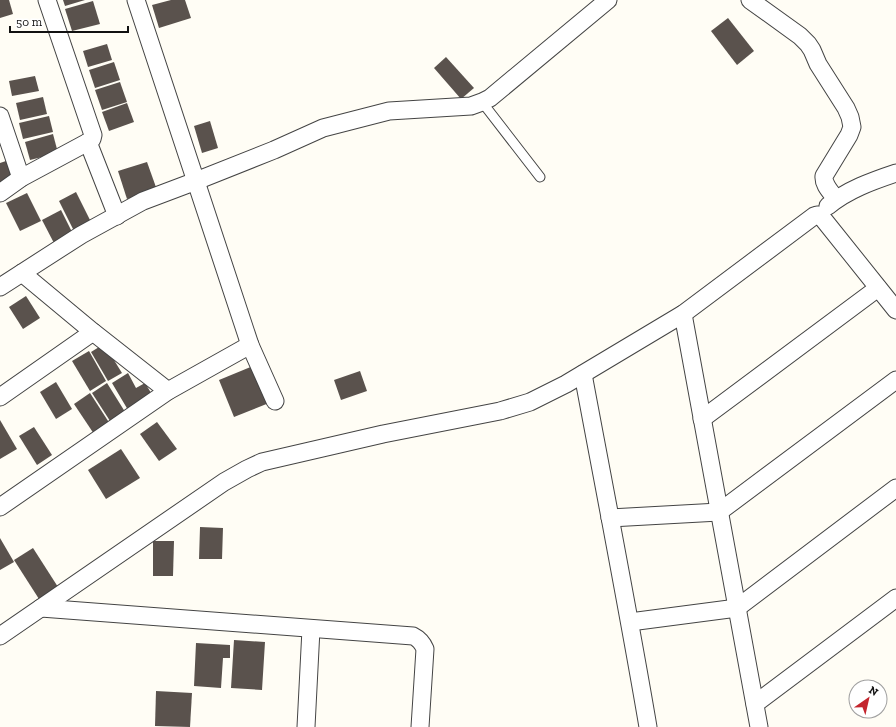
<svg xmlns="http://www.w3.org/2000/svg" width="896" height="727" viewBox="0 0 896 727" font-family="'Zilla Slab',serif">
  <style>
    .building { fill: #5a524d }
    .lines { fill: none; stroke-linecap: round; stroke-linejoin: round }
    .lane-casing { stroke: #444; stroke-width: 11 }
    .street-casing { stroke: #444; stroke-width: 19 }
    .lane { stroke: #fff; stroke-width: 9 }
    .street { stroke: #fff; stroke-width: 17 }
  </style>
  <rect width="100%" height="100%" fill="#fffdf5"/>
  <g class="building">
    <polygon points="0,0 9,0 13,14 0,18"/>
    <polygon points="63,0 85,0 65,6"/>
    <polygon points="171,0 185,0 191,18 159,28 152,5"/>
    <polygon points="93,1 100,24 72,31 65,9"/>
    <polygon points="728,18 754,51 737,65 711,31"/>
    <polygon points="107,44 112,60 88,67 83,51"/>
    <polygon points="446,57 474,88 461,99 434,68"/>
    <polygon points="114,62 120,80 95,88 89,70"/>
    <polygon points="35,76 39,91 12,96 9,81"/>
    <polygon points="120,82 127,102 102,110 95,90"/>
    <polygon points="43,97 47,114 20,120 16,103"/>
    <polygon points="127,103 134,122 109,131 102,112"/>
    <polygon points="49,116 53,132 23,139 19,123"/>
    <polygon points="210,121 218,148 202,153 194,126"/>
    <polygon points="53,134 58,153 30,160 25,142"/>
    <polygon points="9,160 15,178 0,183 0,163"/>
    <polygon points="147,162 157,190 127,199 118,171"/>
    <polygon points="76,192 91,222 74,231 59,201"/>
    <polygon points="27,193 41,221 20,231 6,203"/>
    <polygon points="61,210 74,236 55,245 42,220"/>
    <polygon points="26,296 40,318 23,329 9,307"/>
    <polygon points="104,344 122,373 108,381 91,352"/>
    <polygon points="89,351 106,381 90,391 72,361"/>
    <polygon points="253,366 269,403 234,417 219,380"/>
    <polygon points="360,371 367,391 341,400 334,380"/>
    <polygon points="128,373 136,388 145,383 153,396 128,410 112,383"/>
    <polygon points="56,382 72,409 56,419 40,392"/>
    <polygon points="107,383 127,415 112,424 92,393"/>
    <polygon points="90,393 110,424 94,434 74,404"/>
    <polygon points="0,420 17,449 0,459"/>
    <polygon points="157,422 177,449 159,461 140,434"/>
    <polygon points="34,427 52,455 37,465 19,436"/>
    <polygon points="121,449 140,478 106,499 88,470"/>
    <polygon points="200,527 223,528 222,559 199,559"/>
    <polygon points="0,538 14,562 0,570"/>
    <polygon points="153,541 174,541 173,576 153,576"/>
    <polygon points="33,548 58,587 39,599 14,560"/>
    <polygon points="234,640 265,642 262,690 231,688"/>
    <polygon points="196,643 230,645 230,658 223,658 221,688 194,686"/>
    <polygon points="156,691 192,693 190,727 155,726"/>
  </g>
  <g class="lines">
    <g class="lane-casing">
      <polyline id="lane" points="482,102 540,177"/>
    </g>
    <g class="street-casing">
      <g id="street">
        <polyline points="136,0 250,345 275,401"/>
        <path d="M750,0L800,36L808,44L812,50L818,64L846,108L850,117L852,127L849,135L824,176C823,185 831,192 836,199"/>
        <polyline points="0,116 21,178"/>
        <polyline points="88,142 117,216"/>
        <polyline points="0,193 21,178 88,142 92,139 93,135 47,0"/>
        <path d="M828,206C847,190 872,181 896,173"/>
        <polyline points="22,273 93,332 168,391"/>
        <polyline points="0,287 81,235 143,201 196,181 274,150 323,128 389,111 471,106 482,102 490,98 608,0"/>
        <polyline points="683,314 759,727"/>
        <path d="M583,374C605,492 628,609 648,727"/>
        <polyline points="0,397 93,332"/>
        <polyline points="702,419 878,288"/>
        <polyline points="0,507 168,391 250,345"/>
        <polyline points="610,518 719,512 896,380"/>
        <path d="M41,608L413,636C419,639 422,642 425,649L420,727"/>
        <polyline points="630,622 737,608 896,488"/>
        <polyline points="0,636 224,482 247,469 262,462 383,434 500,411 530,402 566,384 683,314 814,216 817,215 820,215 896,310"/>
        <polyline points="755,704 896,598"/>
        <polyline points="306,727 311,629"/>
      </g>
    </g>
    <use href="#lane" class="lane"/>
    <use href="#street" class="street"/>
  </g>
  <g transform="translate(868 699) rotate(34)"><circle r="19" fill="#ffffff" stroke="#a0a0a0"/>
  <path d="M0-3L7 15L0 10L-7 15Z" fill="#c4262e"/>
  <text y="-6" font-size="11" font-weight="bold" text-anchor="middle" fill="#111111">N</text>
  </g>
  <path d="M10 26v6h118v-6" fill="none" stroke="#111111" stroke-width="2"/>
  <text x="16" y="26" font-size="12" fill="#111111" stroke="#ffffff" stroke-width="3" paint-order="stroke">50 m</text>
</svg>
